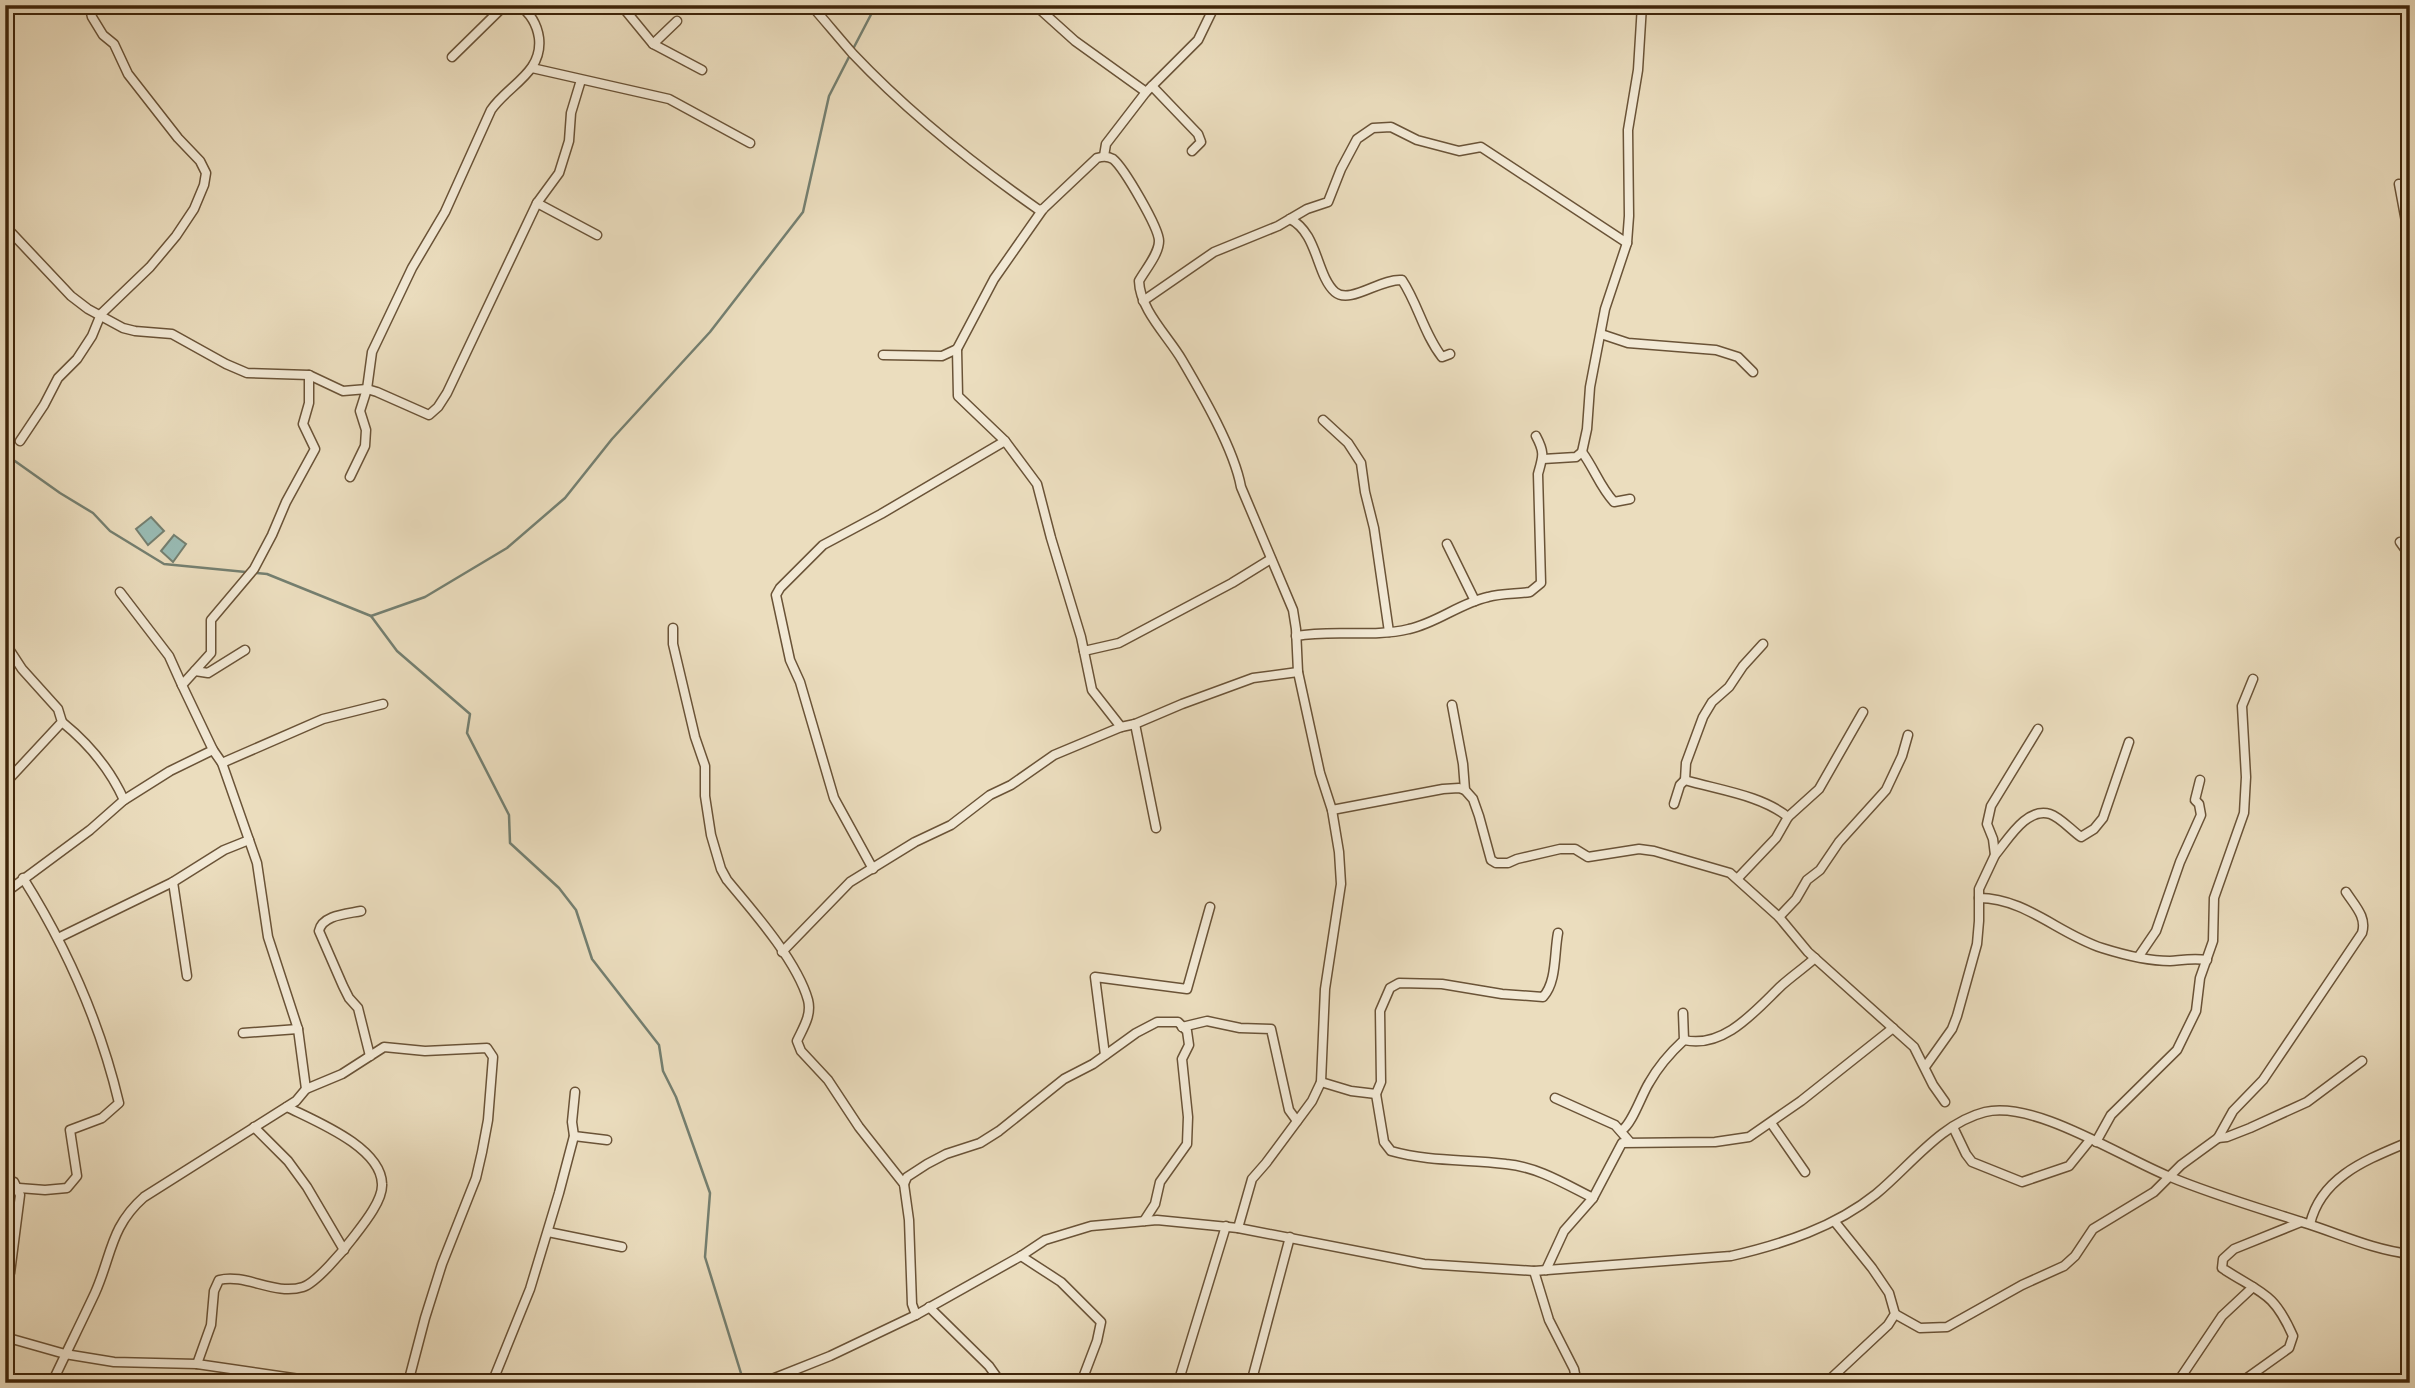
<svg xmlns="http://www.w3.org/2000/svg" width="2415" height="1388" viewBox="0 0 2415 1388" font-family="'IM FELL DW Pica',serif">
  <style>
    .water { fill: #98bbb4; stroke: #747f70; stroke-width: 2 }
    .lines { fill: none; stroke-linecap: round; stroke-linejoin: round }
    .stream { stroke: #747f70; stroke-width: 2.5 }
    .minor-casing { stroke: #6a5337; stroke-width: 11 }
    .minor { stroke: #f2e9d5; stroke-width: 8 }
  </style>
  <rect width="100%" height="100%" fill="#ebddbe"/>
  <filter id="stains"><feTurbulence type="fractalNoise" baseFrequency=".00286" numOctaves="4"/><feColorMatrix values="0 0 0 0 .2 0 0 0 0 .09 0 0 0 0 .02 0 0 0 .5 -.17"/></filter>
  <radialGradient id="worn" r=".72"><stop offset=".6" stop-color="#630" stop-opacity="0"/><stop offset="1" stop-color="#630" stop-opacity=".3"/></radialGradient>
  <g class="water">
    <polygon points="151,517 164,531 148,545 136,529"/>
    <polygon points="174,535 186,544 173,562 161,551"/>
  </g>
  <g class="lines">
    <g class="stream">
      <polyline points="853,49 876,5"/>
      <polyline points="5,454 60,493 93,513 110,531 164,564 267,574 371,616 397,651 470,714 467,733 509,815 510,843 559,888 576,910 592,959 659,1045 663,1071 676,1097 710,1193 705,1257 744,1383"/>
      <polyline points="371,616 425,597 507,548 565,498 612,439 710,332 803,212 829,96 850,55"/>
    </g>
    <g class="minor-casing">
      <g id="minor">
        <polyline points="621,5 653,44 702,70"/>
        <path d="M811,5C825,21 839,38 853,54C906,110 976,166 1039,210L1043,209"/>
        <polyline points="1035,5 1075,41 1146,92"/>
        <polyline points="526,10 565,5"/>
        <polyline points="653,44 677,21"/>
        <polyline points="452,57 505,5"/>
        <polyline points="532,68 669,99 750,143"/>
        <polyline points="1152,86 1198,134 1201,142 1192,151"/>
        <polyline points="1104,156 1106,144 1146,92 1198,40 1215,5"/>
        <polyline points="2399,184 2410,243"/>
        <polyline points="537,203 559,173 569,141 571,113 581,80"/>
        <path d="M1290,219C1318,233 1316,275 1335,292C1350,305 1381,278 1402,280C1418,304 1424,334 1442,357L1450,354"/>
        <polyline points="5,226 71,296 88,309 123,328 135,331 172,334 226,364 247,373 309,375 343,391 367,389 377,392 429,415 438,407 447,393 537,203 597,235"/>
        <polyline points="1143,301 1214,252 1278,226 1307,209 1328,202 1341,169 1357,139 1373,128 1391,127 1417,140 1459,151 1481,147 1627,243"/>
        <polyline points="1601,334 1628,343 1716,350 1738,357 1753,372"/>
        <polyline points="957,349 958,396 1005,441 1037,484 1051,538 1081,637 1092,690 1121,727"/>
        <path d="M883,355L942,356L957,349L994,279L1043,209L1097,158C1103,156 1108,156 1113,159C1124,168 1159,228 1159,241C1159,254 1145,270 1139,281C1140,310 1168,336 1182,360C1202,394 1234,449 1241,487L1293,610L1296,629L1298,672L1320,773L1332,810L1339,852L1341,884L1325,989L1321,1082L1312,1101L1266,1163L1252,1179L1238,1228"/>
        <polyline points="1323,420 1348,443 1361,463 1365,492 1374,528 1389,632"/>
        <polyline points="20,441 44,405 58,378 77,359 92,336 101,314 150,267 176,236 194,209 204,185 206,173 200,161 178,138 128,74 114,44 103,35 92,17 89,5"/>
        <path d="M1582,452C1594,468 1600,487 1614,502L1630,499"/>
        <polyline points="1543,459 1576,457 1582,452 1587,429 1590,387 1605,309 1627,243 1629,216 1628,130 1638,70 1642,5"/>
        <path d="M350,477L365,446L366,430L360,411L367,389L372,352L412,268L445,212L491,110C508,85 543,73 539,38C537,24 530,13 519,5"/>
        <polyline points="2400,542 2410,556"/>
        <polyline points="1447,544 1475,601"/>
        <polyline points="120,592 169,656 182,685"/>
        <path d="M673,628V644L695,737L705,766V796L711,835L721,869L727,880C753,911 797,961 808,1000C812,1015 803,1028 797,1041L801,1051L828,1080L859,1127L904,1184L909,1220L912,1304L916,1315"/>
        <path d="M1296,636C1333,629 1372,638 1409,629C1437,623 1460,603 1488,597C1501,593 1517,594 1530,592L1541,583L1538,474C1543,456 1545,453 1536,436"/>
        <polyline points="5,643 22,669 58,709 62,722 9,779 5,781"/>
        <polyline points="1084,651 1119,643 1232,583 1271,559"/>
        <polyline points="195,671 208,673 245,650"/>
        <polyline points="1452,705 1463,764 1465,790 1473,799 1479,816 1491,860 1496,863 1508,863 1517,859 1560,849 1575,849 1588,857 1639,849 1654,851 1730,873 1779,917 1808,952 1914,1047 1933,1085 1945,1102"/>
        <path d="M62,722C88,743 110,769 124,800"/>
        <polyline points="1135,724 1156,828"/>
        <polyline points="222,763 323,719 383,704"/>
        <polyline points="1674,804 1680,785 1685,780"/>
        <polyline points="1332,810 1443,789 1459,788 1465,790"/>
        <polyline points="1788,817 1819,789 1863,712"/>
        <path d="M1995,855C2008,840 2026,807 2050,814C2060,817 2072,831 2081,837L2094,829L2103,818L2129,742"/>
        <polyline points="873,869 834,798 800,682 790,660 776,595 780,588 823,545 881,514 1005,441"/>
        <path d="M1738,878L1776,838L1788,817C1761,795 1718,790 1685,780L1686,763L1703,717L1712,702L1729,687L1743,666L1763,644"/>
        <polyline points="173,882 187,976"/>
        <polyline points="5,893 90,830 124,800 170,771 213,750"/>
        <path d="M1979,898C2025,898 2059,934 2102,948C2121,954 2150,961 2170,961C2183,960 2193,958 2207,960"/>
        <path d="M361,911C347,914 322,915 319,931L343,986L349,998L358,1008L370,1056"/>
        <polyline points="1779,917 1796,899 1807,880 1820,870 1839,842 1886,790 1902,756 1908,735"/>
        <polyline points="58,938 173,882 224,850 249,840"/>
        <polyline points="782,952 850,882 915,842 951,825 990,795 1011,785 1054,755 1121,727 1135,724 1182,704 1253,678 1298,672"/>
        <polyline points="2139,956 2156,931 2180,862 2201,815 2199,804 2195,800 2200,780"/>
        <polyline points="1182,1027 1207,1021 1240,1028 1271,1029 1289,1110 1297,1121"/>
        <polyline points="243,1033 298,1029"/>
        <path d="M1684,1040C1724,1049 1755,1011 1781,986C1792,976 1804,968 1815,958"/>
        <polyline points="1105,1055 1095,977 1187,989 1210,907"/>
        <polyline points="1925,1067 1952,1029 1957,1016 1977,944 1979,921 1979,889 1995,855 1993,839 1987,824 1991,806 2038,729"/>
        <path d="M1321,1082L1351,1091L1376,1094L1381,1082L1380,1011L1390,988L1399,983L1442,984L1502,994L1543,997C1557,982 1554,953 1558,933"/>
        <polyline points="306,1089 298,1029 268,937 257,863 249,840 222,763 213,750 182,685 211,653 211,620 254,569 272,535 286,502 315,449 303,424 309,403 309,375"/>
        <path d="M1376,1094L1384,1142L1391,1151C1430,1162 1467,1159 1506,1164C1538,1167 1565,1184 1593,1198"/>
        <polyline points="1555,1098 1615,1125 1629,1141"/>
        <polyline points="1771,1123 1805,1172"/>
        <polyline points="254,1127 288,1161 307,1187 344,1250"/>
        <polyline points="1953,1127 1966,1154 1972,1162 2022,1182 2069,1166 2090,1140"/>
        <path d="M1622,1130C1632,1124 1641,1096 1649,1083C1658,1067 1671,1052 1684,1040L1683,1013"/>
        <polyline points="574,1136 607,1140"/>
        <polyline points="2218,1138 2227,1137 2250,1128 2307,1102 2362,1061"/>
        <polyline points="2096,1142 2111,1115 2177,1050 2196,1011 2200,978 2213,941 2214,898 2244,813 2246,777 2242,706 2253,679"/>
        <polyline points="5,1179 14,1182 20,1195 10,1273"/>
        <polyline points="904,1184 907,1177 927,1164 946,1154 980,1143 999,1131 1064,1079 1093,1064 1136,1033 1157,1022 1178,1022 1187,1031 1189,1045 1182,1059 1188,1117 1187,1144 1160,1182 1155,1204 1144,1221"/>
        <path d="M19,1188L45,1190L67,1188L77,1176L70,1130L102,1118L119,1103C100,1023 67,948 23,878"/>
        <path d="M2310,1224C2321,1177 2366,1160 2406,1143"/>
        <polyline points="548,1232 622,1247"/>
        <polyline points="2405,1253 2406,1266 2410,1274"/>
        <polyline points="1021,1256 1061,1282 1101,1322 1097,1341 1081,1383"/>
        <polyline points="1546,1270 1564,1231 1593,1198 1622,1143 1715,1142 1749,1137 1801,1101 1893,1028"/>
        <polyline points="1534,1271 1549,1320 1574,1369 1577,1383"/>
        <polyline points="929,1307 989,1366 1001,1383"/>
        <path d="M1895,1314L1920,1328L1947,1327L2022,1285L2064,1266L2075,1256L2093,1229L2154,1192L2181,1165L2218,1138L2233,1111L2263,1080L2362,933C2367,917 2355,906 2346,892"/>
        <polyline points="5,1337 65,1354 114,1362 197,1364 327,1383"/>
        <path d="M197,1364L211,1325L214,1291L219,1280C246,1273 274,1296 303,1287C316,1283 343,1251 352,1239C362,1226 383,1201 382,1184C381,1147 315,1121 287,1107"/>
        <path d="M52,1383C66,1353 81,1323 95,1293C112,1255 110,1227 144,1197L296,1101L306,1089L342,1074L384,1047L425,1051L487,1048L493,1057L488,1120L482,1152L476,1178L442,1264L425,1318L408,1383"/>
        <polyline points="492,1383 530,1289 559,1193 574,1136 572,1122 575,1092"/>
        <path d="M762,1383L830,1356L916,1315L1021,1256L1045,1240L1091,1226L1157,1220L1238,1228L1424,1264L1534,1271L1731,1256C1783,1244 1835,1227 1876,1194C1910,1166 1941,1123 1985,1112C2034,1100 2121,1157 2168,1176C2213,1195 2262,1209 2308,1224C2342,1235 2374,1250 2410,1254"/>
        <polyline points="1178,1383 1226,1226"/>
        <polyline points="1251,1383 1290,1237"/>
        <polyline points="1826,1383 1888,1325 1895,1314 1889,1293 1872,1268 1835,1222"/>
        <polyline points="2177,1383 2222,1316 2253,1287"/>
        <path d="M2240,1383L2289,1348L2293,1336C2274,1293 2263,1294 2225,1270L2222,1268L2223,1259L2234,1249L2301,1222"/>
        <polyline points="2406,1383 2410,1378"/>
      </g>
    </g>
    <use href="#minor" class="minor"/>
  </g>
  <rect width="2415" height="1388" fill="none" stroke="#ebddbe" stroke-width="28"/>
  <rect x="7" y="7" width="2401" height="1374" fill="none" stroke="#3f250a" stroke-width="3.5"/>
  <rect x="14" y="14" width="2387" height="1360" fill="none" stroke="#3f250a" stroke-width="2"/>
  <rect width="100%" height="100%" filter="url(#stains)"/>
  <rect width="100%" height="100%" fill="url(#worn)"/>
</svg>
